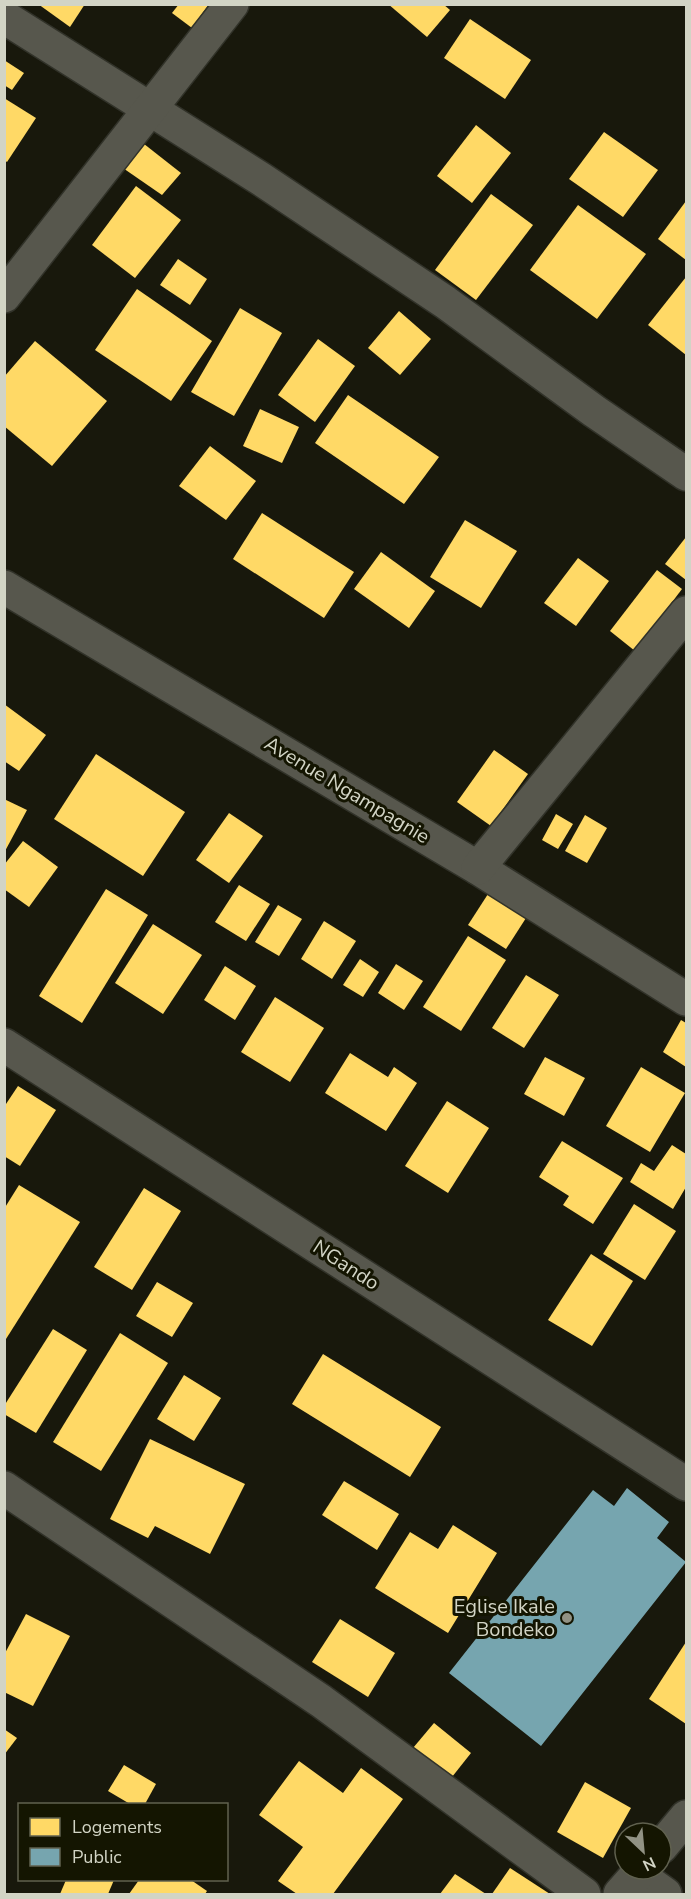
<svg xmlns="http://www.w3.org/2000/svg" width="691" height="1899" font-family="'Nunito Sans',sans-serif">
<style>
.homes{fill:#ffd966}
.public{fill:#76a5af}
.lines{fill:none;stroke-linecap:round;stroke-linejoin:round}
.street-casing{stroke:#313229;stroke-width:36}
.street{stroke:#57574d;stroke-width:33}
.poi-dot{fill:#919284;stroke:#141501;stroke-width:2}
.labels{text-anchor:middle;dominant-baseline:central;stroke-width:6;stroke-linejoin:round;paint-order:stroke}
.street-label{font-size:20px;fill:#d2d4c5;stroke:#141501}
.poi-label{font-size:20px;fill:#d2d4c5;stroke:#141501;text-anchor:end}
</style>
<rect width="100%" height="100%" fill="#18180c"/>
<!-- homes -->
<g class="homes">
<path d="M38,4H85L70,27Z"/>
<path d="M179,4H209L192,28L172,13Z"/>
<path d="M388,4H443L450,10L427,37Z"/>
<path d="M470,19L531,60L505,99L444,58Z"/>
<path d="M4,60L24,73L12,90L4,85Z"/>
<path d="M4,98L36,118L7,162L4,160Z"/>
<path d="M476,125L511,153L472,203L437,176Z"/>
<path d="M604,132L658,170L623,217L569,179Z"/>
<path d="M139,140L181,173L162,195L120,166Z"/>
<path d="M136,186L181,220L135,278L92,245Z"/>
<path d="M491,194L533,225L476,300L435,270Z"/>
<path d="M686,201V260L658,239Z"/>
<path d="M578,205L646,254L597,319L530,270Z"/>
<path d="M178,259L207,279L190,305L160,285Z"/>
<path d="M686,277V355L648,325Z"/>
<path d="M137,289L212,341L171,401L95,350Z"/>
<path d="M240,308L282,333L234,416L191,392Z"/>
<path d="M399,311L431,339L400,375L368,348Z"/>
<path d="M318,339L355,366L315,422L278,395Z"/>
<path d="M35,341L107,401L52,466L4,426V377Z"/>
<path d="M348,395L439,457L404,504L315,443Z"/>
<path d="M260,409L299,427L282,463L243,446Z"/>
<path d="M210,446L256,481L226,520L179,486Z"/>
<path d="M262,513L354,572L324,618L233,559Z"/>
<path d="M465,520L517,551L481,608L430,577Z"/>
<path d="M686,537V580L665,564Z"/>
<path d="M381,552L435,591L409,628L354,589Z"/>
<path d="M578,558L609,581L576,626L544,603Z"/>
<path d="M657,570L682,589L635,651L610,631Z"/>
<path d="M4,704L46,735L19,771L4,761Z"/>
<path d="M494,750L528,774L491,826L457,802Z"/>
<path d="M96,754L185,812L143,876L54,819Z"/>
<path d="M4,799L27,810L4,853Z"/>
<path d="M229,813L263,836L229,883L196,860Z"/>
<path d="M556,814L573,824L558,849L542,840Z"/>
<path d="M585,815L607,828L587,863L565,851Z"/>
<path d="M23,841L58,867L29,907L4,889V865Z"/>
<path d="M239,885L270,904L246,941L215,922Z"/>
<path d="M106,889L148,915L82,1023L39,996Z"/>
<path d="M488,894L526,918L506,949L468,925Z"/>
<path d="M278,905L302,919L279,956L255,942Z"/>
<path d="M324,921L356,941L332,979L301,959Z"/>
<path d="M153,924L202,955L163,1014L115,983Z"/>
<path d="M468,936L506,960L461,1031L423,1007Z"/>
<path d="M360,959L379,972L363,997L343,985Z"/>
<path d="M396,964L423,981L404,1010L378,993Z"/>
<path d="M225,966L256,986L235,1020L204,1000Z"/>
<path d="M526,975L559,995L524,1048L492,1028Z"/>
<path d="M275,997L324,1028L290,1082L241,1052Z"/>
<path d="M681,1020L686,1023V1067L663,1052Z"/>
<path d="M350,1053L388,1077L394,1067L417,1083L386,1131L325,1093Z"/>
<path d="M545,1057L585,1078L564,1116L524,1094Z"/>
<path d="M641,1067L685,1093L650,1152L606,1126Z"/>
<path d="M18,1086L56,1110L20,1166L4,1156V1107Z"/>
<path d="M447,1101L489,1128L448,1193L405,1166Z"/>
<path d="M562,1141L623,1178L593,1224L563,1205L569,1196L539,1177Z"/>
<path d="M672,1145L686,1154V1187L673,1209L630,1182L641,1163L654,1171Z"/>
<path d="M19,1185L80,1222L6,1339L4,1337V1209Z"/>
<path d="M144,1188L181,1211L132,1290L94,1267Z"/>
<path d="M634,1204L676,1231L645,1280L603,1254Z"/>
<path d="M591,1254L633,1281L592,1346L548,1320Z"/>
<path d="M157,1282L193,1303L172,1337L136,1316Z"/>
<path d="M53,1329L87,1350L36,1433L4,1414V1406Z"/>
<path d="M120,1333L168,1363L101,1471L53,1442Z"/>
<path d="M323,1354L441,1427L410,1477L292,1404Z"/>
<path d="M184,1375L221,1398L194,1441L157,1419Z"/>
<path d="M150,1439L245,1484L210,1554L155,1526L148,1538L110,1519Z"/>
<path d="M344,1481L399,1514L377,1550L322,1515Z"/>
<path d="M453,1525L497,1553L448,1633L375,1588L410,1532L438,1549Z"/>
<path d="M26,1614L70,1636L33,1706L4,1692V1655Z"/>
<path d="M340,1619L395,1653L368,1697L312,1662Z"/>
<path d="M686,1642V1724L649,1699Z"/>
<path d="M434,1723L471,1753L452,1777L413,1748Z"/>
<path d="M4,1729L17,1738L4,1755Z"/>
<path d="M299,1761L343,1793L361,1768L403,1799L333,1894H297L278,1881L303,1847L259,1815Z"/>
<path d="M124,1765L156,1784L145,1804H130L108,1791Z"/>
<path d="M585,1782L631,1808L603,1858L557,1832Z"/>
<path d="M510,1868L550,1894H492Z"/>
<path d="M455,1874L486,1894H440Z"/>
<path d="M66,1880H114L108,1894H60Z"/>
<path d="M139,1880H191L207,1891L205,1894H129Z"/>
</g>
<!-- public -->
<path class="public" d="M627,1488L669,1522L657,1538L686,1562L541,1746L449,1673L593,1490L614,1506Z"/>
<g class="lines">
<!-- street casing -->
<g class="street-casing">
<g id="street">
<path d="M4,17L261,179L445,302L594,411L686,474"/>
<path d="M4,296L232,4"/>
<path d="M4,587L478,868L686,999"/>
<path d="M478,868L686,613"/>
<path d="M4,1045L686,1484"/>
<path d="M4,1488L321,1701L584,1894"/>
<path d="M661,1847L686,1817"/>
<path d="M637,1874L665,1894"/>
<path d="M620,1894L642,1869"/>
</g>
</g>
<!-- street -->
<use href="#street" class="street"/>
</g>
<!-- markers -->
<circle class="poi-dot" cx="567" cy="1618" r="6"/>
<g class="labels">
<!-- street labels -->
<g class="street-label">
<text transform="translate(347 790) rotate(31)">Avenue Ngampagnie</text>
<text transform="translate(346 1265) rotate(33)">NGando</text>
</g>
<!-- poi labels -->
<g class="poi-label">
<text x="555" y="1606">Eglise Ikale<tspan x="555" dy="23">Bondeko</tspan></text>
</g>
</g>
<!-- border -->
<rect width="691" height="1899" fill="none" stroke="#d2d4c5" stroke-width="12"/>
<!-- legend -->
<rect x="18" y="1803" width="210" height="78" fill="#141501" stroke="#60614f" stroke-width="1.5"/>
<rect x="30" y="1818" width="30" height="18" fill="#ffd966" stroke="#60614f" stroke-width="1.5"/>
<text x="72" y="1833" font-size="18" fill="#d2d4c5">Logements</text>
<rect x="30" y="1848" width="30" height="18" fill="#76a5af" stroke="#60614f" stroke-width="1.5"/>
<text x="72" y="1863" font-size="18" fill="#d2d4c5">Public</text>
<!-- north arrow -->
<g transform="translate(643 1851) rotate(154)"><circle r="28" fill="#141501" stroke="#60614f" stroke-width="1.5"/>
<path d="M0-4.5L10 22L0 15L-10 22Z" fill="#919284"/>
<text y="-9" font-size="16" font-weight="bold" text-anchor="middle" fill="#d2d4c5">N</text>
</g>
</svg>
